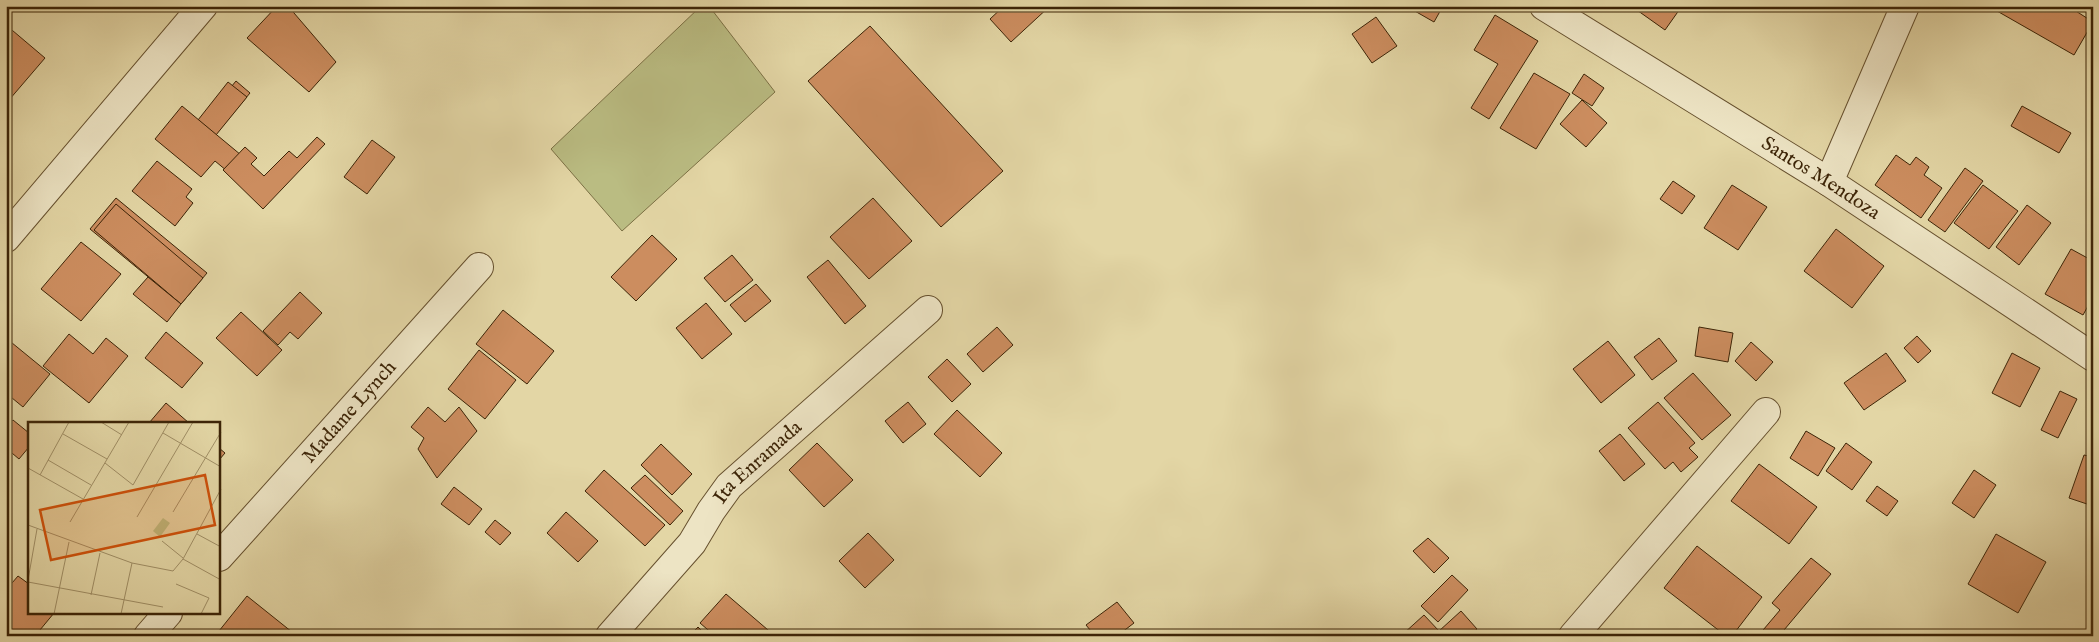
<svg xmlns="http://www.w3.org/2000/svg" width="2099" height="642" font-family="'IM FELL English',serif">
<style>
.pitch{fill:#babc82;stroke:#7b7044}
.building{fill:#cc8d5f;stroke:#3c2407}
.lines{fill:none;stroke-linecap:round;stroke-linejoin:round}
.minor-casing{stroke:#66502e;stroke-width:30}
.minor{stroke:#ede4c4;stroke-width:28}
.labels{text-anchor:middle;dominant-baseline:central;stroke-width:4;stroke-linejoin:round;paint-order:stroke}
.street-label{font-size:20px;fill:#3c2407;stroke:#ede4c4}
.inset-road{fill:none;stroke:#a08f66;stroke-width:1}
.view{fill:#ce510b;fill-opacity:0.15;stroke:#ce510b;stroke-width:2.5}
.inset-edge{fill:none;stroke:#3c2407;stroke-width:2.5}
</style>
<rect width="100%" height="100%" fill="#e3d6a5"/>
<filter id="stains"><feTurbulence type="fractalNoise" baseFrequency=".004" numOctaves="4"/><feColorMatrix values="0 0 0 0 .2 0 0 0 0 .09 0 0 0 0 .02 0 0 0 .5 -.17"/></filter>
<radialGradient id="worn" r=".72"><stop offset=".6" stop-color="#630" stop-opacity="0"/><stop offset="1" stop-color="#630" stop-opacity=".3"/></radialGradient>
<!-- pitch -->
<path class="pitch" d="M701,6H709L775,92L622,231L551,149Z"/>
<!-- building -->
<g class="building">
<path d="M277,6H288L336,62L309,92L247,38Z"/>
<path d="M1004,6H1050L1011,42L990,19Z"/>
<path d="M1406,6H1443L1434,22Z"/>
<path d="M1635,6H1682L1665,30L1634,8Z"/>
<path d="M1999,6H2068L2093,22L2074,55L1997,11Z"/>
<path d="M2080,6H2093V12Z"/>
<path d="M1495,15L1538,41L1489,119L1471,108L1498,64L1474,50Z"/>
<path d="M1376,17L1397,46L1372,63L1352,34Z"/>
<path d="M6,25L45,58L9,100L6,98Z"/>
<path d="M870,26L1003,171L941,227L808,81Z"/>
<path d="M1534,73L1570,94L1536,149L1500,128Z"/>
<path d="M1584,74L1604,88L1592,106L1572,93Z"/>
<path d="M236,81L250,93L216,134L202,122Z"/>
<path d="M228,82L247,97L216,135L198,120Z"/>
<path d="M1582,100L1607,123L1586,147L1560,124Z"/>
<path d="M182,106L241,155L227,171L215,161L201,177L155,139Z"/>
<path d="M2022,106L2071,133L2059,153L2011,126Z"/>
<path d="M317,137L325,144L263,209L223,170L245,147L257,158L251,164L264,176L289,151L297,158Z"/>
<path d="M372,140L395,157L367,194L344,177Z"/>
<path d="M1896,155L1910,165L1916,157L1929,167L1924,175L1942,188L1921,218L1875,185Z"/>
<path d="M157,161L192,189L186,197L193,203L175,226L132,191Z"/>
<path d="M1965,168L1983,181L1945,232L1928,220Z"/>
<path d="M1673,181L1695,196L1682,214L1660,199Z"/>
<path d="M1732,185L1767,207L1738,250L1704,228Z"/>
<path d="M1983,185L2018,211L1989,249L1954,223Z"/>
<path d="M116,198L207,273L181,304L90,229Z"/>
<path d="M873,198L912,241L869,279L830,237Z"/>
<path d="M116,204L203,278L181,304L94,230Z"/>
<path d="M2027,205L2051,223L2019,265L1996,247Z"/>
<path d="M1836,229L1884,266L1852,308L1804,271Z"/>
<path d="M652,235L677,259L636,301L611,277Z"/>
<path d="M81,242L121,274L81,321L41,289Z"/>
<path d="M2071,249L2093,261V297L2083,315L2045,294Z"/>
<path d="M732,255L753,280L725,302L704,278Z"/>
<path d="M828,260L866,306L845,324L807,277Z"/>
<path d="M148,277L181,304L167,322L133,294Z"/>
<path d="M756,284L771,301L745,322L730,305Z"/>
<path d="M300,292L322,313L298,339L290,332L278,345L263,331Z"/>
<path d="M706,303L732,334L702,359L676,328Z"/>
<path d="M503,310L554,351L527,384L476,344Z"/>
<path d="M241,312L282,350L257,376L216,338Z"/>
<path d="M997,327L1013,345L983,372L967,354Z"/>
<path d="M1699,327L1733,333L1728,362L1695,356Z"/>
<path d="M166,332L203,363L182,388L145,358Z"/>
<path d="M69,334L93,354L106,338L128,356L89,403L43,366Z"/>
<path d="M1917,336L1931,351L1918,363L1904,348Z"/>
<path d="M6,338L50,374L23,407L6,393Z"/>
<path d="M1659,338L1677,361L1652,380L1634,357Z"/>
<path d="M1608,341L1635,375L1601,403L1573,369Z"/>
<path d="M1751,342L1773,362L1756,381L1735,361Z"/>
<path d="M479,350L516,380L485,419L448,389Z"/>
<path d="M1886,353L1906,381L1864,410L1844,383Z"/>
<path d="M2012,353L2040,368L2020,407L1992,393Z"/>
<path d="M947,359L971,384L952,402L928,377Z"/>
<path d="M1693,373L1731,415L1702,440L1664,398Z"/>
<path d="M2060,391L2077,399L2058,438L2041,430Z"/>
<path d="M908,402L926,424L903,443L885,421Z"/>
<path d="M1658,402L1695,443L1689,448L1698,457L1681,472L1673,462L1665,469L1628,428Z"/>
<path d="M166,403L189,423H149Z"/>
<path d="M428,407L445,422L459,407L477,431L437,478L418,449L424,438L411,427Z"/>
<path d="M957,410L1002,453L980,477L934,434Z"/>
<path d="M13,420L29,433V447L19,459L6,448V427Z"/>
<path d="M1806,431L1835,448L1818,476L1790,458Z"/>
<path d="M1620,434L1645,464L1624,481L1599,451Z"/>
<path d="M817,443L853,480L824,507L789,470Z"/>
<path d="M1846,443L1872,462L1852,490L1826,471Z"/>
<path d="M661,444L692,474L672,495L641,465Z"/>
<path d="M219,448L225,453L219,460Z"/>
<path d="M2084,455L2093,457V506L2069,498Z"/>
<path d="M1759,464L1817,507L1789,544L1731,501Z"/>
<path d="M604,470L665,525L645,546L585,491Z"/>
<path d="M1974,470L1996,485L1974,518L1952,503Z"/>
<path d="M645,475L683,511L670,525L631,488Z"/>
<path d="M1877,486L1898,501L1887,516L1866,501Z"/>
<path d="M454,487L482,509L469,525L441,504Z"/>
<path d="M566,512L598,541L578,562L547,533Z"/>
<path d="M495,520L511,533L500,545L485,532Z"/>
<path d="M868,533L894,560L865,588L839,561Z"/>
<path d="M1996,534L2046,562L2018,613L1968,584Z"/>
<path d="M1428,538L1449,558L1434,573L1413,551Z"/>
<path d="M1697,546L1762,597L1732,636H1726L1664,588Z"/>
<path d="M1811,558L1831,574L1779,636H1758L1780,610L1772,603Z"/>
<path d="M6,562L12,566L6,572Z"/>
<path d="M1452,575L1468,590L1438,622L1421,606Z"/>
<path d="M18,576L29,584V613H54L35,636H17L6,627V590Z"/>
<path d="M726,594L775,636H715L700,623Z"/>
<path d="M247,596L297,636H215Z"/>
<path d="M1117,602L1134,623L1117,636H1095L1086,625Z"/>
<path d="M1461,611L1477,629L1469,636H1404L1403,634L1424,615L1439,631Z"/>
<path d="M698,627L707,636H689Z"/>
<path d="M1248,631L1252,636H1241Z"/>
</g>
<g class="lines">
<!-- minor casing -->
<g class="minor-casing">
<g id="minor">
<path id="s1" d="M1544,6L1829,182L2093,357"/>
<path d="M1829,182L1905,6"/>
<path d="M6,238L203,6"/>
<path id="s2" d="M219,557L479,267"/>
<path d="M148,636L168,613"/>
<path id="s3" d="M610,636L692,543L711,511L729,486L928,310"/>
<path d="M1573,636L1766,412"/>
</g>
</g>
<!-- minor -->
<use href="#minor" class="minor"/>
</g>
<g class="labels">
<!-- street labels -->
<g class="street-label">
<text stroke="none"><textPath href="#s1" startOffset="326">Santos Mendoza</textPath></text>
<text stroke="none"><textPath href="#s2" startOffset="195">Madame Lynch</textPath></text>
<text stroke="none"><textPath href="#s3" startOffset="229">Ita Enramada</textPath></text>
</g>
</g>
<!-- overview -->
<g transform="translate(28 422)">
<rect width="192" height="192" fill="#e3d6a5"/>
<path d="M135,96L142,101L132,115L125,109Z" fill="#babc82"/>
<path class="inset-road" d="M73,0L94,13M135,11L193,45M35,12L79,37M20,38L63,63M77,41L105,63L141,0M0,46L55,77M12,53L41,0M145,90L193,10M109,95L165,0M42,100L101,0M0,103L104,141L145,149L155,137L193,67M169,112L193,125M134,119L155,136M155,137L193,158M0,158L9,107M0,160L135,185M148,162L181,176L173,192M63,173L72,131M26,192L41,120M93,192L104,141"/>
<path class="view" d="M177,53L187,103L23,138L12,88Z"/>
<rect width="192" height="192" class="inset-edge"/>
</g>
<!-- margin -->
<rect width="2099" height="642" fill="none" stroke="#e3d6a5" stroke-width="25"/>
<rect x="8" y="8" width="2084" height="627" fill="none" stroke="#3c2407" stroke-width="2.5"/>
<rect x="12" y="12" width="2074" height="617" fill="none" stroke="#3c2407"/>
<rect width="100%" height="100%" filter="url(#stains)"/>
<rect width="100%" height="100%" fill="url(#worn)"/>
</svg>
